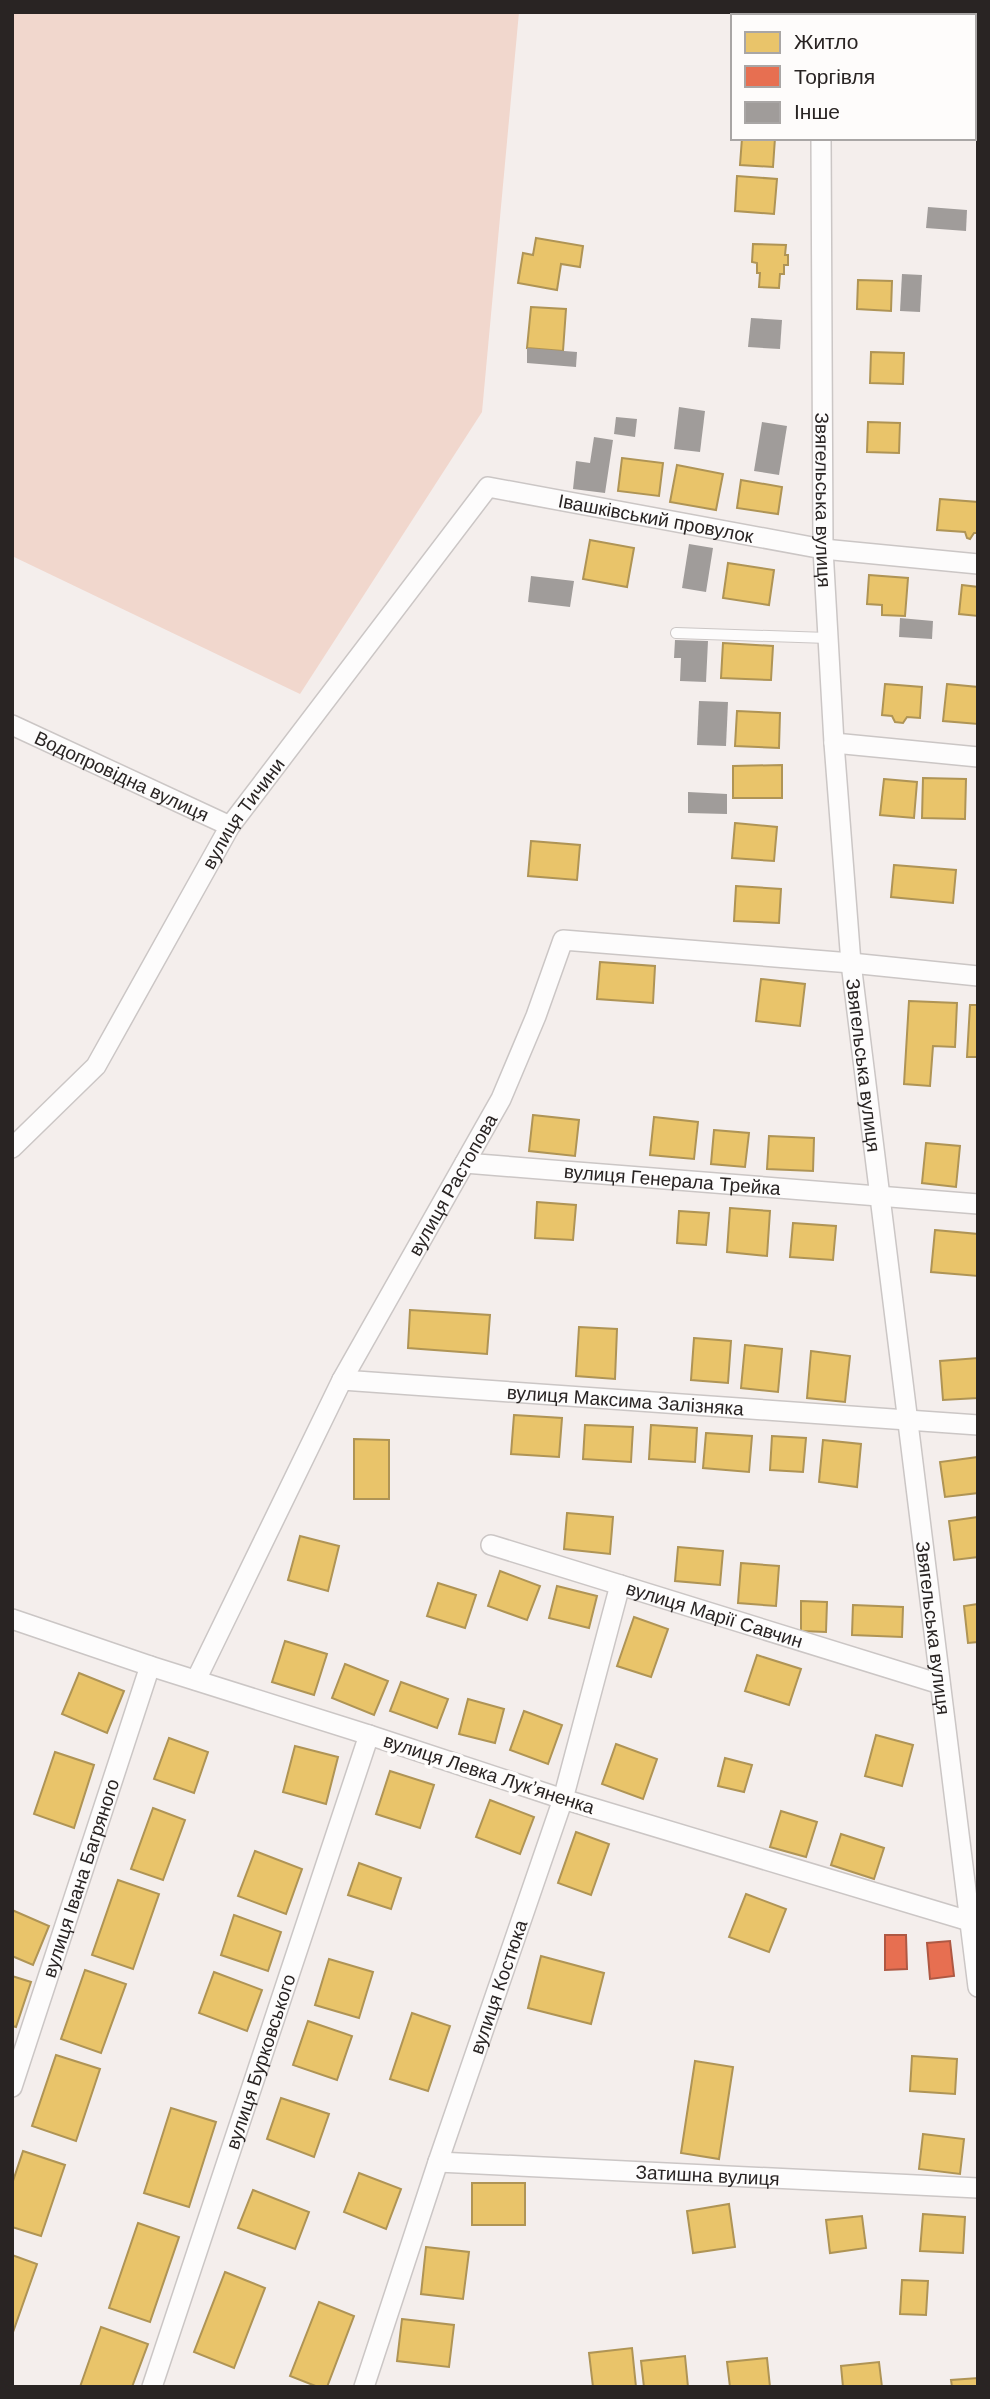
<svg xmlns="http://www.w3.org/2000/svg" width="990" height="2399" font-family="Helvetica,sans-serif">
<style>
.green{fill:#f1d7cd}
.water{fill:#b6d2ed}
.homes{fill:#e9c46a;stroke:#af9455;stroke-width:2}
.shops{fill:#e76f51;stroke:#ae5843;stroke-width:2}
.building{fill:#a09c9a}
.lines{fill:none;stroke-linecap:round;stroke-linejoin:round}
.service-casing{stroke:#cbc6c5;stroke-width:12}
.minor-casing{stroke:#cbc6c5;stroke-width:22}
.service{stroke:#fdfcfc;stroke-width:10}
.minor{stroke:#fdfcfc;stroke-width:19}
.labels{text-anchor:middle;dominant-baseline:central;stroke-width:7;stroke-linejoin:round;paint-order:stroke}
.street-label{font-size:19px;fill:#292423;stroke:#fefcfb}
</style>
<rect width="100%" height="100%" fill="#f4eeec"/>
<!-- green -->
<path class="green" d="M12,12H519L482,412L300,694L12,556Z"/>
<!-- water -->
<path class="water" d="M904,12H978V93L974,89V16H908Z"/>
<!-- homes -->
<g class="homes">
<path d="M742,138H775L773,167L740,165Z"/>
<path d="M737,176L777,179L774,214L735,211Z"/>
<path d="M536,238L583,246L580,267L561,264L557,290L518,283L523,253L533,255Z"/>
<path d="M753,244L786,245L785,255H788V265H784V274H780L779,288L759,287L760,273H757V263L752,262Z"/>
<path d="M858,280L892,281L891,311L857,309Z"/>
<path d="M531,307L566,309L563,351L527,348Z"/>
<path d="M871,352L904,353L903,384L870,383Z"/>
<path d="M868,422L900,423L899,453L867,452Z"/>
<path d="M622,458L663,463L659,496L618,491Z"/>
<path d="M677,465L723,474L716,510L670,502Z"/>
<path d="M741,480L782,487L778,514L737,508Z"/>
<path d="M940,499L978,502V533H974L970,539L967,538L965,532L937,530Z"/>
<path d="M590,540L634,548L627,587L583,579Z"/>
<path d="M728,563L774,570L769,605L723,598Z"/>
<path d="M869,575L908,578L905,616L882,615V605L867,604Z"/>
<path d="M962,585L978,587V616L959,614Z"/>
<path d="M723,643L773,646L771,680L721,678Z"/>
<path d="M885,684L922,687L920,718L907,717L903,723L895,722L892,716L882,715Z"/>
<path d="M947,684L978,687V724L943,721Z"/>
<path d="M737,711L780,713L779,748L735,746Z"/>
<path d="M782,765V798H733V766Z"/>
<path d="M923,778L966,779L965,819L922,818Z"/>
<path d="M884,779L917,782L914,818L880,815Z"/>
<path d="M735,823L777,827L774,861L732,858Z"/>
<path d="M531,841L580,845L577,880L528,876Z"/>
<path d="M894,865L956,870L953,903L891,897Z"/>
<path d="M736,886L781,889L779,923L734,921Z"/>
<path d="M600,962L655,966L653,1003L597,999Z"/>
<path d="M761,979L805,984L800,1026L756,1021Z"/>
<path d="M909,1001L957,1003L955,1047L933,1046L930,1086L904,1084Z"/>
<path d="M970,1005H978V1057H967Z"/>
<path d="M533,1115L579,1120L575,1156L529,1151Z"/>
<path d="M654,1117L698,1122L694,1159L650,1155Z"/>
<path d="M714,1130L749,1133L745,1167L711,1164Z"/>
<path d="M769,1136L814,1138L813,1171L767,1169Z"/>
<path d="M926,1143L960,1146L956,1187L922,1183Z"/>
<path d="M537,1202L576,1205L573,1240L535,1238Z"/>
<path d="M730,1208L770,1211L767,1256L727,1252Z"/>
<path d="M679,1211L709,1213L706,1245L677,1243Z"/>
<path d="M793,1223L836,1226L833,1260L790,1257Z"/>
<path d="M935,1230L978,1234V1276L931,1272Z"/>
<path d="M410,1310L490,1315L487,1354L408,1348Z"/>
<path d="M579,1327L617,1329L615,1379L576,1376Z"/>
<path d="M694,1338L731,1341L728,1383L691,1380Z"/>
<path d="M745,1345L782,1349L778,1392L741,1388Z"/>
<path d="M811,1351L850,1356L845,1402L807,1398Z"/>
<path d="M978,1358V1398L943,1400L940,1361Z"/>
<path d="M514,1415L562,1418L559,1457L511,1454Z"/>
<path d="M585,1425L633,1427L631,1462L583,1459Z"/>
<path d="M651,1425L697,1428L695,1462L649,1459Z"/>
<path d="M706,1433L752,1436L749,1472L703,1468Z"/>
<path d="M772,1436L806,1438L803,1472L770,1470Z"/>
<path d="M354,1439L389,1440V1499H354Z"/>
<path d="M823,1440L861,1444L857,1487L819,1482Z"/>
<path d="M978,1457V1493L945,1497L940,1462Z"/>
<path d="M567,1513L613,1517L610,1554L564,1549Z"/>
<path d="M978,1517V1557L954,1560L949,1521Z"/>
<path d="M300,1536L339,1546L328,1591L288,1580Z"/>
<path d="M678,1547L723,1551L720,1585L675,1581Z"/>
<path d="M741,1563L779,1566L776,1606L738,1603Z"/>
<path d="M500,1571L540,1586L527,1620L488,1606Z"/>
<path d="M438,1583L476,1595L465,1628L427,1616Z"/>
<path d="M557,1586L597,1596L589,1628L549,1618Z"/>
<path d="M801,1601L827,1602L826,1632L801,1631Z"/>
<path d="M978,1604V1642L968,1643L964,1606Z"/>
<path d="M853,1605L903,1607L902,1637L852,1635Z"/>
<path d="M634,1617L668,1629L651,1677L617,1666Z"/>
<path d="M285,1641L327,1654L314,1695L272,1682Z"/>
<path d="M757,1655L801,1669L789,1705L745,1691Z"/>
<path d="M345,1664L388,1681L374,1715L332,1698Z"/>
<path d="M79,1673L124,1691L107,1733L62,1714Z"/>
<path d="M401,1682L448,1699L437,1728L390,1711Z"/>
<path d="M468,1699L504,1709L495,1743L459,1734Z"/>
<path d="M524,1711L562,1725L548,1764L510,1750Z"/>
<path d="M876,1735L913,1745L902,1786L865,1776Z"/>
<path d="M169,1738L208,1752L194,1793L154,1779Z"/>
<path d="M616,1744L657,1759L643,1799L602,1784Z"/>
<path d="M295,1746L338,1757L326,1804L283,1792Z"/>
<path d="M55,1752L94,1765L74,1828L34,1814Z"/>
<path d="M725,1758L752,1765L744,1792L718,1786Z"/>
<path d="M390,1771L434,1785L420,1828L376,1814Z"/>
<path d="M490,1800L534,1817L520,1854L476,1837Z"/>
<path d="M153,1808L185,1820L163,1880L131,1869Z"/>
<path d="M781,1811L817,1822L806,1857L770,1847Z"/>
<path d="M576,1832L609,1844L591,1895L558,1883Z"/>
<path d="M841,1834L884,1848L874,1879L831,1865Z"/>
<path d="M255,1851L302,1869L286,1914L238,1896Z"/>
<path d="M359,1863L401,1878L391,1909L348,1895Z"/>
<path d="M118,1880L159,1894L133,1969L92,1955Z"/>
<path d="M746,1894L786,1909L769,1952L729,1937Z"/>
<path d="M12,1910L49,1926L33,1965L12,1956Z"/>
<path d="M234,1915L281,1932L268,1971L221,1955Z"/>
<path d="M541,1956L604,1973L591,2024L528,2008Z"/>
<path d="M329,1959L373,1972L359,2018L315,2005Z"/>
<path d="M85,1970L126,1984L101,2053L61,2039Z"/>
<path d="M214,1972L262,1990L247,2031L199,2013Z"/>
<path d="M12,1976L31,1982L16,2027L12,2026Z"/>
<path d="M412,2013L450,2026L428,2091L390,2079Z"/>
<path d="M308,2021L352,2036L337,2080L293,2065Z"/>
<path d="M56,2055L100,2069L76,2141L32,2126Z"/>
<path d="M912,2056L957,2059L955,2094L910,2091Z"/>
<path d="M695,2061L733,2067L719,2159L681,2153Z"/>
<path d="M281,2098L329,2114L314,2157L267,2139Z"/>
<path d="M171,2108L216,2122L189,2207L144,2193Z"/>
<path d="M923,2134L964,2139L960,2174L919,2169Z"/>
<path d="M23,2151L65,2165L41,2236L12,2227V2184Z"/>
<path d="M359,2173L401,2189L386,2229L344,2212Z"/>
<rect x="472" y="2183" width="53" height="42"/>
<path d="M253,2190L309,2212L295,2249L238,2228Z"/>
<path d="M729,2204L735,2247L693,2253L687,2211Z"/>
<path d="M923,2214L965,2217L963,2253L920,2251Z"/>
<path d="M862,2216L866,2248L830,2253L826,2220Z"/>
<path d="M138,2223L179,2237L150,2322L109,2308Z"/>
<path d="M426,2247L469,2252L463,2299L421,2294Z"/>
<path d="M12,2255L37,2264L12,2335Z"/>
<path d="M225,2272L265,2288L234,2368L194,2352Z"/>
<path d="M902,2280L928,2281L926,2315L900,2314Z"/>
<path d="M319,2302L354,2316L327,2387H318L290,2376Z"/>
<path d="M402,2319L454,2325L449,2367L397,2361Z"/>
<path d="M101,2327L148,2344L132,2387H80Z"/>
<path d="M632,2348L636,2387H593L589,2353Z"/>
<path d="M685,2356L688,2387H644L641,2361Z"/>
<path d="M767,2358L770,2387H730L727,2362Z"/>
<path d="M879,2362L882,2387H843L841,2366Z"/>
<path d="M978,2378V2387H952L951,2380Z"/>
</g>
<!-- shops -->
<g class="shops">
<path d="M885,1935H906L907,1969L885,1970Z"/>
<path d="M950,1941L954,1976L930,1979L927,1943Z"/>
</g>
<!-- building -->
<g class="building">
<path d="M928,207L967,210L966,231L926,228Z"/>
<path d="M902,274L922,275L920,312L900,311Z"/>
<path d="M751,318L782,320L780,349L748,347Z"/>
<path d="M527,348L577,352L576,367L527,363Z"/>
<path d="M679,407L705,411L700,452L674,449Z"/>
<path d="M616,417L637,419L635,437L614,434Z"/>
<path d="M762,422L787,426L779,475L754,471Z"/>
<path d="M594,437L613,440L605,493L573,489L576,461L590,463Z"/>
<path d="M689,544L713,548L706,592L682,588Z"/>
<path d="M531,576L574,581L570,607L528,602Z"/>
<path d="M900,618L933,621L932,639L899,637Z"/>
<path d="M675,640L708,641L706,682L680,681L681,658H674Z"/>
<path d="M699,701L728,702L726,746L697,745Z"/>
<path d="M688,792L727,794V814L688,813Z"/>
</g>
<g class="lines">
<!-- service casing -->
<g class="service-casing">
<path id="service" d="M676,633L828,638"/>
</g>
<!-- minor casing -->
<g class="minor-casing">
<g id="minor">
<path d="M816,12V16"/>
<path id="s1" d="M821,138L823,549L834,743L851,963L978,1987"/>
<path id="s2" d="M12,725L230,826"/>
<path d="M834,743L978,757"/>
<path id="s3" d="M12,1148L96,1066L230,826L488,487L823,549L978,564"/>
<path id="s4" d="M465,1163L978,1204"/>
<path id="s5" d="M342,1380L978,1425"/>
<path id="s6" d="M491,1545L940,1684"/>
<path d="M12,1619L150,1666L369,1735L563,1799L969,1921H978"/>
<path id="s7" d="M196,1680L342,1380L501,1099L536,1016L563,940L851,963L978,976"/>
<path id="s8" d="M12,2087L150,1666"/>
<path id="s9" d="M438,2162L978,2188"/>
<path id="s10" d="M152,2387L369,1735"/>
<path id="s11" d="M364,2387L438,2162L563,1799L620,1585"/>
</g>
</g>
<!-- service -->
<use href="#service" class="service"/>
<!-- minor -->
<use href="#minor" class="minor"/>
</g>
<g class="labels">
<!-- street labels -->
<g class="street-label">
<text stroke="none"><textPath href="#s1" startOffset="362">Звягельська вулиця</textPath></text>
<text stroke="none"><textPath href="#s3" startOffset="989">Івашківський провулок</textPath></text>
<text stroke="none"><textPath href="#s2" startOffset="121">Водопровідна вулиця</textPath></text>
<text stroke="none"><textPath href="#s3" startOffset="410">вулиця Тичини</textPath></text>
<text stroke="none"><textPath href="#s1" startOffset="929">Звягельська вулиця</textPath></text>
<text stroke="none"><textPath href="#s4" startOffset="208">вулиця Генерала Трейка</textPath></text>
<text stroke="none"><textPath href="#s7" startOffset="558">вулиця Растопова</textPath></text>
<text stroke="none"><textPath href="#s5" startOffset="284">вулиця Максима Залізняка</textPath></text>
<text stroke="none"><textPath href="#s6" startOffset="234">вулиця Марії Савчин</textPath></text>
<text stroke="none"><textPath href="#s1" startOffset="1496">Звягельська вулиця</textPath></text>
<text transform="translate(489 1774) rotate(18)">вулиця Левка Лукʼяненка</text>
<text stroke="none"><textPath href="#s8" startOffset="220">вулиця Івана Багряного</textPath></text>
<text stroke="none"><textPath href="#s11" startOffset="422">вулиця Костюка</textPath></text>
<text stroke="none"><textPath href="#s10" startOffset="343">вулиця Бурковського</textPath></text>
<text stroke="none"><textPath href="#s9" startOffset="270">Затишна вулиця</textPath></text>
</g>
</g>
<!-- border -->
<rect width="990" height="2399" fill="none" stroke="#292423" stroke-width="28"/>
<!-- legend -->
<rect x="731" y="14" width="245" height="126" fill="#fefcfb" stroke="#a9a6a5" stroke-width="2"/>
<rect x="745" y="32" width="35" height="21" fill="#e9c46a" stroke="#a9a6a5" stroke-width="2"/>
<text x="794" y="49" font-size="21" fill="#292423">Житло</text>
<rect x="745" y="66" width="35" height="21" fill="#e76f51" stroke="#a9a6a5" stroke-width="2"/>
<text x="794" y="84" font-size="21" fill="#292423">Торгівля</text>
<rect x="745" y="102" width="35" height="21" fill="#a09c9a" stroke="#a9a6a5" stroke-width="2"/>
<text x="794" y="119" font-size="21" fill="#292423">Інше</text>
</svg>
